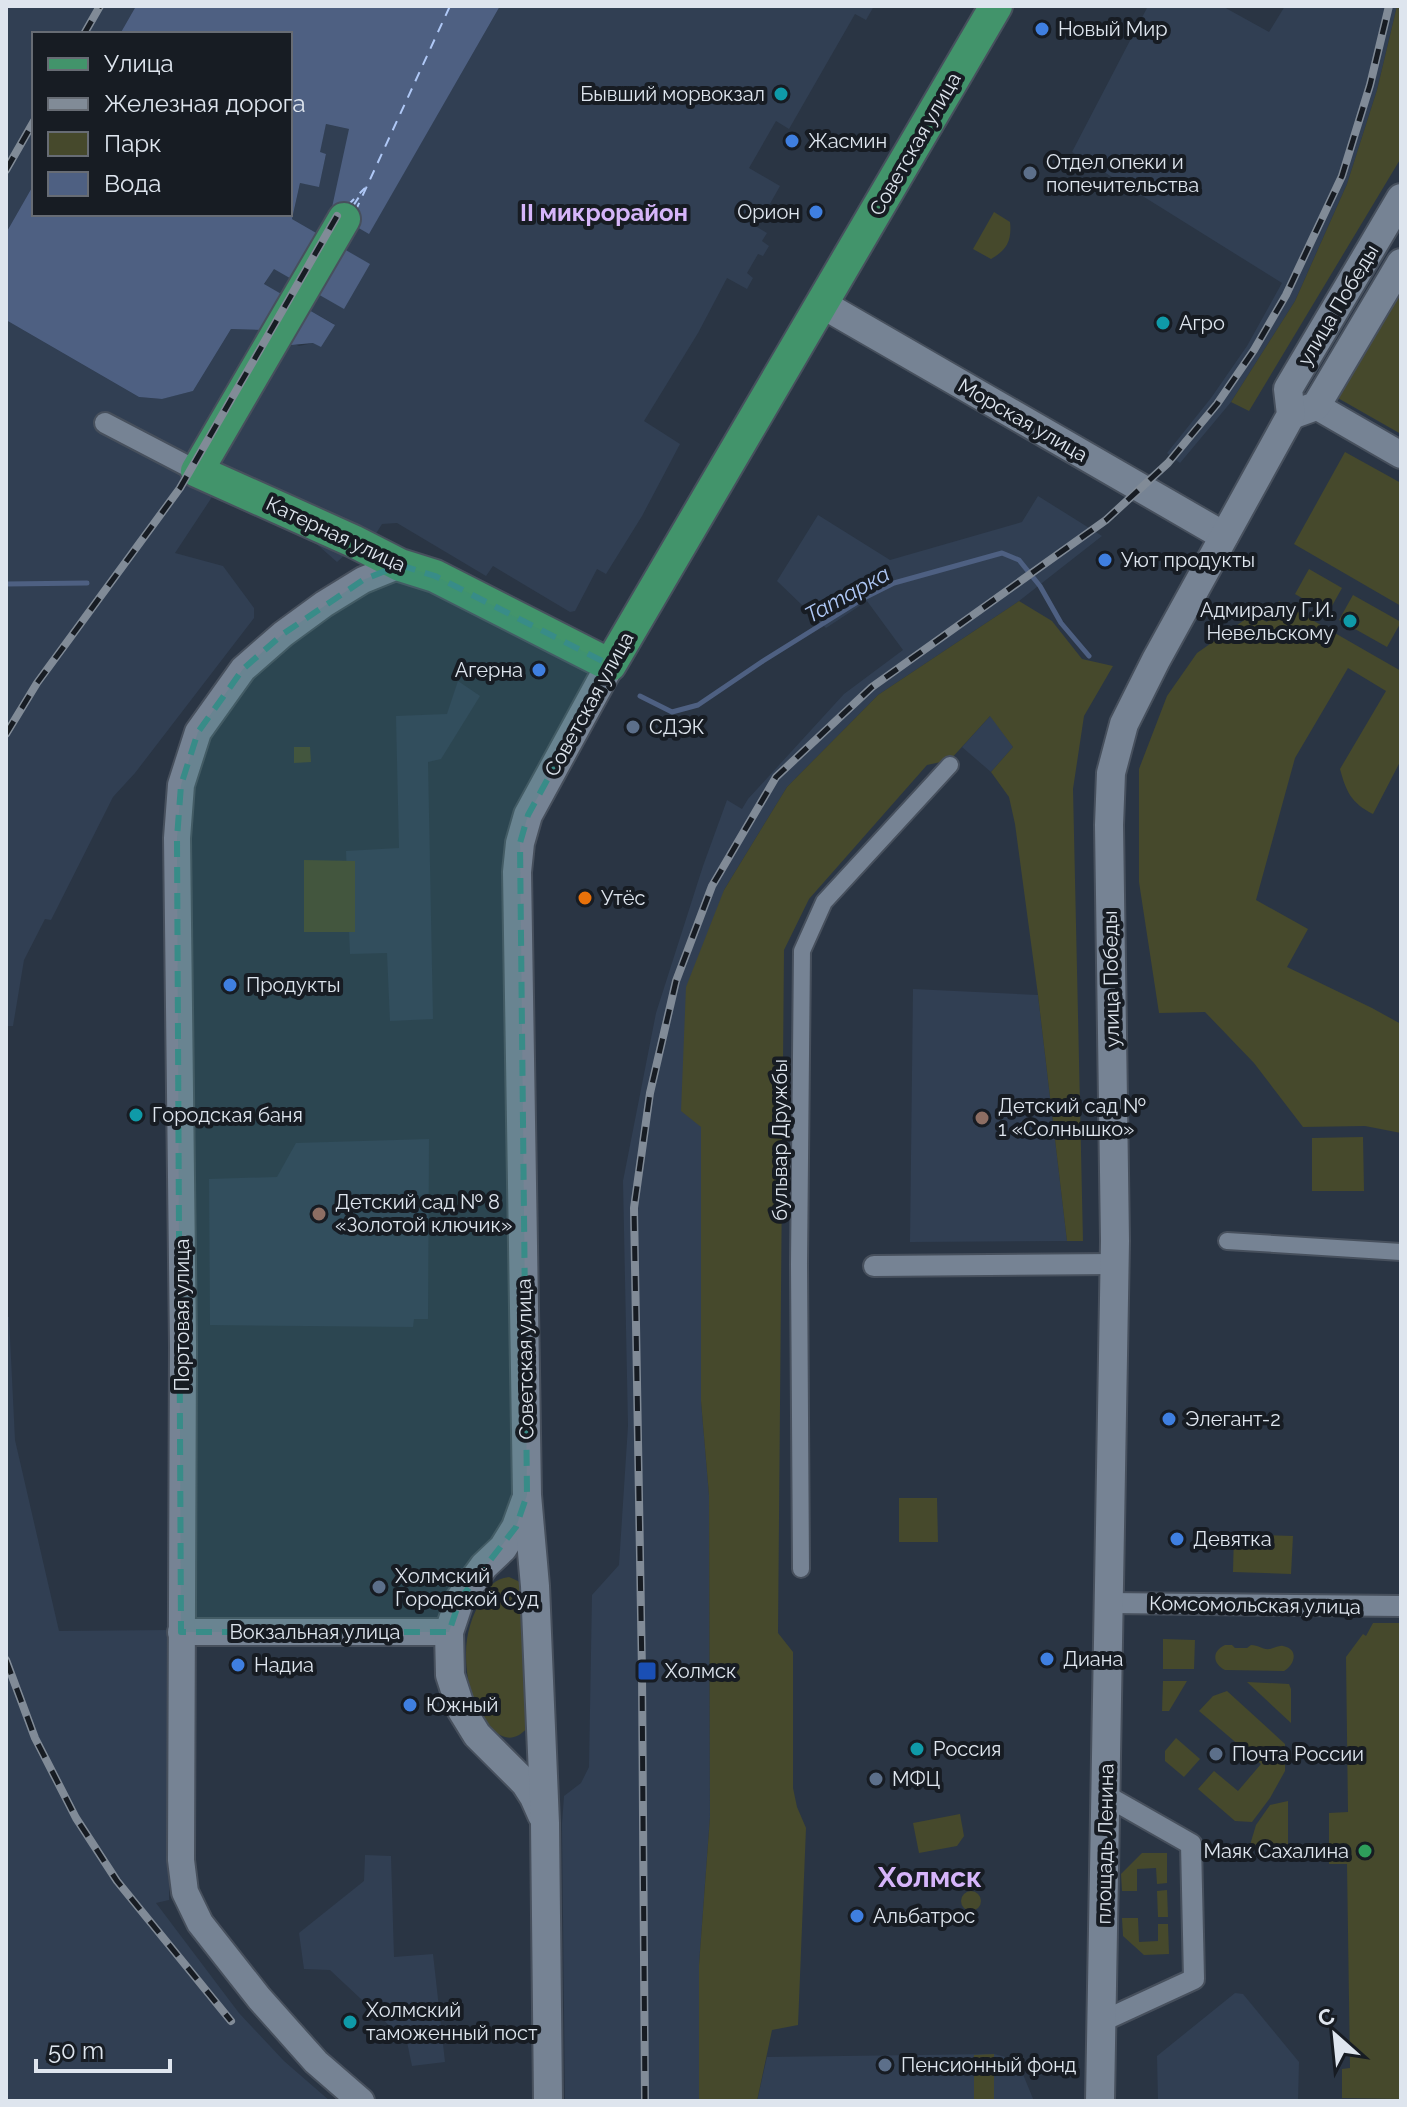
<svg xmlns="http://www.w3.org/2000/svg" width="1407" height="2107" font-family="Raleway,sans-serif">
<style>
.built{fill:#313f53}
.green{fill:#46492c}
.water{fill:#4e6082}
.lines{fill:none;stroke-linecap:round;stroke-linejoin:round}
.stream{stroke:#4e6082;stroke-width:5}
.ferry{stroke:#afc8f6;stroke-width:2;stroke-dasharray:10 8;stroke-linecap:butt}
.pedestrian-casing{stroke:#47505d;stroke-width:20}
.minor-casing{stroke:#47505d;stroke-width:24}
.tertiary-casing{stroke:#47505d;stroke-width:30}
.secondary-casing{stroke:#47505d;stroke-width:32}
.primary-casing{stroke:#47505d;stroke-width:36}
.pedestrian{stroke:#768394;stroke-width:16}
.minor{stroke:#768394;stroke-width:20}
.tertiary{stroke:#768394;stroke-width:26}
.secondary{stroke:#768394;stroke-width:28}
.primary{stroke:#42946b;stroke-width:32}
.rail-casing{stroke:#818b97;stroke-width:8}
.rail{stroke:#171c23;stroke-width:5;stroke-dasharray:15;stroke-linecap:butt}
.marked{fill:#388c88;fill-opacity:0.2;stroke:#388c88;stroke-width:6;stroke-dasharray:16 10;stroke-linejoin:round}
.shop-dot{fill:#3f7fe0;stroke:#171c23;stroke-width:3}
.culture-dot{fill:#0f9aa8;stroke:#171c23;stroke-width:3}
.service-dot{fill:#5c6f8a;stroke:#171c23;stroke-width:3}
.food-dot{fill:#e8710a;stroke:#171c23;stroke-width:3}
.education-dot{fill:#8d6e63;stroke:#171c23;stroke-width:3}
.transit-dot{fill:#1a4fb4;stroke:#171c23;stroke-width:3}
.leisure-dot{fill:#2e9e5b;stroke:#171c23;stroke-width:3}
.labels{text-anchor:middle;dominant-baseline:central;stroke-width:8;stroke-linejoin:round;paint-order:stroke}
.poi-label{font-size:20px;fill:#dee5ee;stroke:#171c23;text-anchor:start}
.street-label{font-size:20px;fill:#dee5ee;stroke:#171c23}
.water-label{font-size:22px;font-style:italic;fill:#afc8f6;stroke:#171c23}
.quarter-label{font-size:24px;font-weight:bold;fill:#d6b5fa;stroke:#171c23}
.district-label{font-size:28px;font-weight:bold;fill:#d6b5fa;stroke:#171c23}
</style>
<rect width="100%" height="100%" fill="#2a3544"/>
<!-- built -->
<g class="built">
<path d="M6,6H136L120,34H34V184L6,233Z"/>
<path d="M500,6H874L866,20L855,14L789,129L776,121L749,168L780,186L757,227L767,233L762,241L769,246L763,256L758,254L747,273L753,278L747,289L727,278L698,333L644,421L680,444L642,516L606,574L597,569L575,611L570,612L493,566L486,576L397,523L382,524L372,540L347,553L337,562L311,539L212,497L175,553L223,566L254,608V618L135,773L113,797L51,920L45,919L24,960L13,1026H8L6,1046V320L139,397L161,399L193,391L231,329L263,330L299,346L313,343L334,324L264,285L273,269L369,264L292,219L300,183L319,186L326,154L319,153L326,124L349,129L369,233Z"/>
<path d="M1148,6H1222L1269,32L1285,6H1397L1377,90L1347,184L1295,301L1231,402L1180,463L1167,453L1211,398L1247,346L1282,283L1072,152Z"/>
<path d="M1038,496L1102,536L1019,601L878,695L787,787L724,890L701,1127V1401L709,1495L710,1817L699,1965V2101H565L562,1824L564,1796L581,1783L589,1767L592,1595L619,1565L628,1426L623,1181L656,1013L703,866L727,800L742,809L748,799L844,694L903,650L867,601L826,628L777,581L818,515L890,560L1022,522Z"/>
<path d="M458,681L480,696L441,759L428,762L433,1019L390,1021L387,953L350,954L346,851L399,848L396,716L447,714Z"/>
<path d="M991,715L1013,747L991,772L962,747Z"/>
<path d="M913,989L1038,995L1067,1241L910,1242Z"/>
<path d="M429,1139L428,1319H414L413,1327L210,1325L209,1179L277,1177L296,1143Z"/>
<path d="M6,1317H9L15,1440L59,1631L170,1630L169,1900L156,1903L239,2013L284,2061L330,2101H6Z"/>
<path d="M365,1855L391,1856L394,1957L433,1954L445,2062L412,2066L407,2042L330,1970L304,1969L299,1933L364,1881Z"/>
<path d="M1235,1993L1243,1994L1299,2062L1298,2101H1158L1157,2056Z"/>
<path d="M994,2054L1017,2060L1034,2101H757L767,2057Z"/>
</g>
<!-- green -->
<g class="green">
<path d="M1397,6H1401V158L1249,411L1231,402L1295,301L1347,184L1377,90Z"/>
<path d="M994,212L1010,222C1012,240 1007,250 991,259L973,249Z"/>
<path d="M1401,286V434L1336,397Z"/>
<path d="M1345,452L1401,483V606L1294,544Z"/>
<path d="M1309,569L1342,588L1328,613L1295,594Z"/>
<path d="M1353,595L1401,622L1387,647L1339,620Z"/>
<path d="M1019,601L1052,621L1082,659L1113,666L1084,716L1073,789L1083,1241H1067L1038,995L1015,824L1009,797L991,772L1013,747L990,716L950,760L927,765L809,899L784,950L778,1633L793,1652V1788L797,1807L806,1828L798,2025L772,2030L757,2101H699V1965L710,1817L709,1495L701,1401V1127L681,1111L686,987L724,890L787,787L878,695Z"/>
<path d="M1279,601L1401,671V760L1373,814C1351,803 1346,791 1340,769L1386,691L1348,668L1295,758L1256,900L1308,929L1287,967L1372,1008L1401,1024V1133L1365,1126L1303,1127L1254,1063L1205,1012L1159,1013L1139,882V769L1167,696L1197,653L1253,614L1267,622Z"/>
<path d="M294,747H310L311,762L294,763Z"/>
<path d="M304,860L355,861V932H304Z"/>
<path d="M1363,1137L1364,1191H1312V1138Z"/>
<path d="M899,1498H937L938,1542H899Z"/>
<path d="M1234,1534L1293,1536L1291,1574L1233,1572Z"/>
<path d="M509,1577L518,1581L523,1587L528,1727C502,1758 478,1714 471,1690C467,1678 466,1665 466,1653C466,1634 472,1615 482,1599C489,1586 494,1579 509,1577Z"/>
<path d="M1373,1623H1401V2099L1342,2098V2069L1350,2068L1347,1864H1329V1813L1348,1812L1346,1657L1363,1634L1366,1636Z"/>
<path d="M1163,1639L1195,1640L1194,1669H1163Z"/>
<path d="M1225,1645H1232L1235,1648H1247L1251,1645C1259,1645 1262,1650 1270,1649C1275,1648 1279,1645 1283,1646C1300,1649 1294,1666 1284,1671L1225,1670C1212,1663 1212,1651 1225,1645Z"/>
<path d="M1163,1681H1187L1169,1711H1162Z"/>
<path d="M1247,1682L1289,1684L1291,1689V1723Z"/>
<path d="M1227,1691L1285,1744V1771L1270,1798L1252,1822L1235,1821L1198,1789L1214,1771L1238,1791L1261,1764L1199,1711L1213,1696Z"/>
<path d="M1176,1738L1200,1759L1184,1777L1165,1761V1751Z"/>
<path d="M1288,1801V1844L1250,1845L1256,1825L1270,1805Z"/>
<path d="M960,1814L964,1836L957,1846L919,1853L913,1823Z"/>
<path d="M1142,1853H1167V1883L1157,1884L1156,1868L1137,1869V1891H1122L1121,1874Z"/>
<path d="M1167,1890L1168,1917H1158L1157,1891Z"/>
<circle cx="971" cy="1901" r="10"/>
<path d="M1122,1918H1138L1139,1942L1158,1941V1924H1168L1169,1954L1144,1955L1123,1936Z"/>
<path d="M994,2054V2101H974V2055Z"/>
</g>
<!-- water -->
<path class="water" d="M136,6H500L369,234L331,212L349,129L326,124L320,152L326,154L319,187L300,183L292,219L370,264L344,309L274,269L264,284L335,325L321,347L313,343L291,345L263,330L231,329L193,391L162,399L139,397L6,320V233L34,184V214H290V34H120Z"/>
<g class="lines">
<!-- stream -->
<g class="stream">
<path d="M6,584L87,583"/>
<path d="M640,696L672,712L698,705L763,661L864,598L894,583L1002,553L1019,560L1040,586L1061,623L1089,656"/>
</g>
<!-- ferry -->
<g class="ferry">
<path d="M347,206L365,188"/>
<path d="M353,206L363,191"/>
<path d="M355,212L450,6"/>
</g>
<!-- pedestrian casing -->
<g class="pedestrian-casing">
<g id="pedestrian">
<path d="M1227,1241L1401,1252"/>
<path d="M801,1569L799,1264L802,951L824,902L950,765"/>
</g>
</g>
<!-- minor casing -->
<g class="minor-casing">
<g id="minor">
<path d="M105,423L197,471"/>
<path d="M874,1266L1114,1264"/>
<path d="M1109,1603L1401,1606"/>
<path d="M1103,2021L1194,1979L1191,1844L1105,1795"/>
</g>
</g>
<!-- tertiary casing -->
<g class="tertiary-casing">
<g id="tertiary">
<path d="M1316,406L1401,455"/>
<path d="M181,1632H449"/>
<path d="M361,2101L316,2062L259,1998L200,1923L185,1892L181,1860L183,1346L177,838L181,785L198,732L243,669L283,634L324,604L363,580L400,565"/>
</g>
</g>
<!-- secondary casing -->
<g class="secondary-casing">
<g id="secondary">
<path d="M822,304L1224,536"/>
<path d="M1291,415L1316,406L1401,263"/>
<path d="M525,1502L516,1527L503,1548L484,1566L460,1599L449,1632L450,1675L461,1709L477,1735L525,1783L534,1797L542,1815"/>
<path d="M548,2101L545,1823L535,1586L527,1495L517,872L520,843L528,815L610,665"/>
<path d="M1100,2101L1115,1241L1109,825L1111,773L1124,724L1156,660L1291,415L1288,389L1401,198"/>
</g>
</g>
<!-- primary casing -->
<g class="primary-casing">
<path id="primary" d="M344,219L197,471L353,541L400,565L435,576L610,665L996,6"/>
</g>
<!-- pedestrian -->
<use href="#pedestrian" class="pedestrian"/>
<!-- minor -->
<use href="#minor" class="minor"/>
<!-- tertiary -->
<use href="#tertiary" class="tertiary"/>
<!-- secondary -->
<use href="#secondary" class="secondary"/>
<!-- primary -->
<use href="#primary" class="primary"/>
<!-- rail casing -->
<g class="rail-casing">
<g id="rail">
<path d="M84,34L100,6"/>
<path d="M6,170L34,121"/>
<path d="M6,734L37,683L180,488L337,216"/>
<path d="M6,1660L35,1738L76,1818L117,1881L231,2021"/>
<path d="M645,2101L642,1672L634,1208L650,1093L676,981L712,886L776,777L872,687L1106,520L1168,463L1217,404L1254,350L1286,295L1342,176L1370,85L1389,6"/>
</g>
</g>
<!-- rail -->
<use href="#rail" class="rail"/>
</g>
<!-- marked area -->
<path class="marked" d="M400,565L435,576L610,665L528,815L520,843L527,1495L516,1527L460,1599L449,1632H181L177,838L181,785L198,732L243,669L283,634L363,580Z"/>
<!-- markers -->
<g class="shop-dot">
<circle cx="1042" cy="29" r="8"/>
<circle cx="792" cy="141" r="8"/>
<circle cx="816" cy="212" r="8"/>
<circle cx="1105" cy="560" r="8"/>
<circle cx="539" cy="670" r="8"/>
<circle cx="230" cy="985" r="8"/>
<circle cx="1169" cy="1419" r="8"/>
<circle cx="1177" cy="1539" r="8"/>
<circle cx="1047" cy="1659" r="8"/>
<circle cx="238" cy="1665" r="8"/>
<circle cx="410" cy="1705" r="8"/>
<circle cx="857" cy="1916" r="8"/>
</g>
<g class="culture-dot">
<circle cx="781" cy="94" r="8"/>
<circle cx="1163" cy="323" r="8"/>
<circle cx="1350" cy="621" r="8"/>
<circle cx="136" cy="1115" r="8"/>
<circle cx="917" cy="1749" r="8"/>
<circle cx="350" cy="2022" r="8"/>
</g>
<g class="service-dot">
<circle cx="1030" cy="173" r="8"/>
<circle cx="633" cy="727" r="8"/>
<circle cx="379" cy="1587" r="8"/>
<circle cx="1216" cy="1754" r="8"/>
<circle cx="876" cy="1779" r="8"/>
<circle cx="885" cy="2065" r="8"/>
</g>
<circle class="food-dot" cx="585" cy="898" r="8"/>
<g class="education-dot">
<circle cx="982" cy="1118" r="8"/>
<circle cx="319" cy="1214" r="8"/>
</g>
<rect class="transit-dot" x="637" y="1661" width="20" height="20" rx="4"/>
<circle class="leisure-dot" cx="1365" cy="1851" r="8"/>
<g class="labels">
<!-- poi labels -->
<g class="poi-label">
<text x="1058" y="29">Новый Мир</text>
<text x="765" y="94" text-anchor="end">Бывший морвокзал</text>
<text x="808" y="141">Жасмин</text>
<text x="1046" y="162">Отдел опеки и<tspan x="1046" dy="23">попечительства</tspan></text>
<text x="800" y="212" text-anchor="end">Орион</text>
<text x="1179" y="323">Агро</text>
<text x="1121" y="560">Уют продукты</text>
<text x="1334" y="610" text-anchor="end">Адмиралу Г.И.<tspan x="1334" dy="23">Невельскому</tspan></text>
<text x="523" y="670" text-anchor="end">Агерна</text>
<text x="649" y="727">СДЭК</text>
<text x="601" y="898">Утёс</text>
<text x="246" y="985">Продукты</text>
<text x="998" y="1106">Детский сад №<tspan x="998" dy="23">1 «Солнышко»</tspan></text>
<text x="152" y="1115">Городская баня</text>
<text x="335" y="1202">Детский сад № 8<tspan x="335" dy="23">«Золотой ключик»</tspan></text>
<text x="1185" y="1419">Элегант-2</text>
<text x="1193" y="1539">Девятка</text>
<text x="395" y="1576">Холмский<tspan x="395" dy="23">Городской Суд</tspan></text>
<text x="1063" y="1659">Диана</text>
<text x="254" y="1665">Надиа</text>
<text x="665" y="1671">Холмск</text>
<text x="426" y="1705">Южный</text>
<text x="933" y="1749">Россия</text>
<text x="1232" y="1754">Почта России</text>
<text x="892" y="1779">МФЦ</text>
<text x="1349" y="1851" text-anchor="end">Маяк Сахалина</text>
<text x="873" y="1916">Альбатрос</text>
<text x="366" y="2010">Холмский<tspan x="366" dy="23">таможенный пост</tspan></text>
<text x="901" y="2065">Пенсионный фонд</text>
</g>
<!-- street labels -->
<g class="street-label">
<text transform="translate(915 144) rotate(-60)">Советская улица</text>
<text transform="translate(1338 305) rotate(-59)">улица Победы</text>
<text transform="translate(1023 420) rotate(30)">Морская улица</text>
<text transform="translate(336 534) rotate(25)">Катерная улица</text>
<text transform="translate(589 704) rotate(-61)">Советская улица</text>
<text transform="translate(1111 979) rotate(-91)">улица Победы</text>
<text transform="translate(780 1140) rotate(-90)">бульвар Дружбы</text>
<text transform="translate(182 1315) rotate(-90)">Портовая улица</text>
<text transform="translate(525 1359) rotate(-91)">Советская улица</text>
<text transform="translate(1255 1605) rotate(1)">Комсомольская улица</text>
<text x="315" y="1632">Вокзальная улица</text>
<text transform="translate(1105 1844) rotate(-89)">площадь Ленина</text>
</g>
<!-- water labels -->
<g class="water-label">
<text transform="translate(847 594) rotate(-29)">Татарка</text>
</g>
<!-- quarter labels -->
<g class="quarter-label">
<text x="604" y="212">II микрорайон</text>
</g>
<!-- district labels -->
<g class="district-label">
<text x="930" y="1877">Холмск</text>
</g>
</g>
<!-- border -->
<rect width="1407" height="2107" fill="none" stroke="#dee5ee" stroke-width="16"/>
<!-- legend -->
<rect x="32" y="32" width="260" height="184" fill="#171c23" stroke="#676c74" stroke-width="2"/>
<rect x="48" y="58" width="40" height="12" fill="#42946b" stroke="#676c74" stroke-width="2"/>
<text x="104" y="72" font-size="24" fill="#dee5ee">Улица</text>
<rect x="48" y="98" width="40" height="12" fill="#818b97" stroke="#676c74" stroke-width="2"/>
<text x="104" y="112" font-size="24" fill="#dee5ee">Железная дорога</text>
<rect x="48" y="132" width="40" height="24" fill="#46492c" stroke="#676c74" stroke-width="2"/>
<text x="104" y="152" font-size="24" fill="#dee5ee">Парк</text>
<rect x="48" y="172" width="40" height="24" fill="#4e6082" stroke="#676c74" stroke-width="2"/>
<text x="104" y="192" font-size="24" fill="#dee5ee">Вода</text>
<!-- north arrow -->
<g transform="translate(1335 2035) rotate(333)" stroke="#171c23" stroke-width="6" paint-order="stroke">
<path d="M0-6L14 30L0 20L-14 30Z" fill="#dee5ee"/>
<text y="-12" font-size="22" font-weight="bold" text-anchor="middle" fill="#dee5ee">С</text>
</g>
<!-- scale -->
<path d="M36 2059v12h134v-12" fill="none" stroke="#dee5ee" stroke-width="4"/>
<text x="48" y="2059" font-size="24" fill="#dee5ee" stroke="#171c23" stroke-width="6" paint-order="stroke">50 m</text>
</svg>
